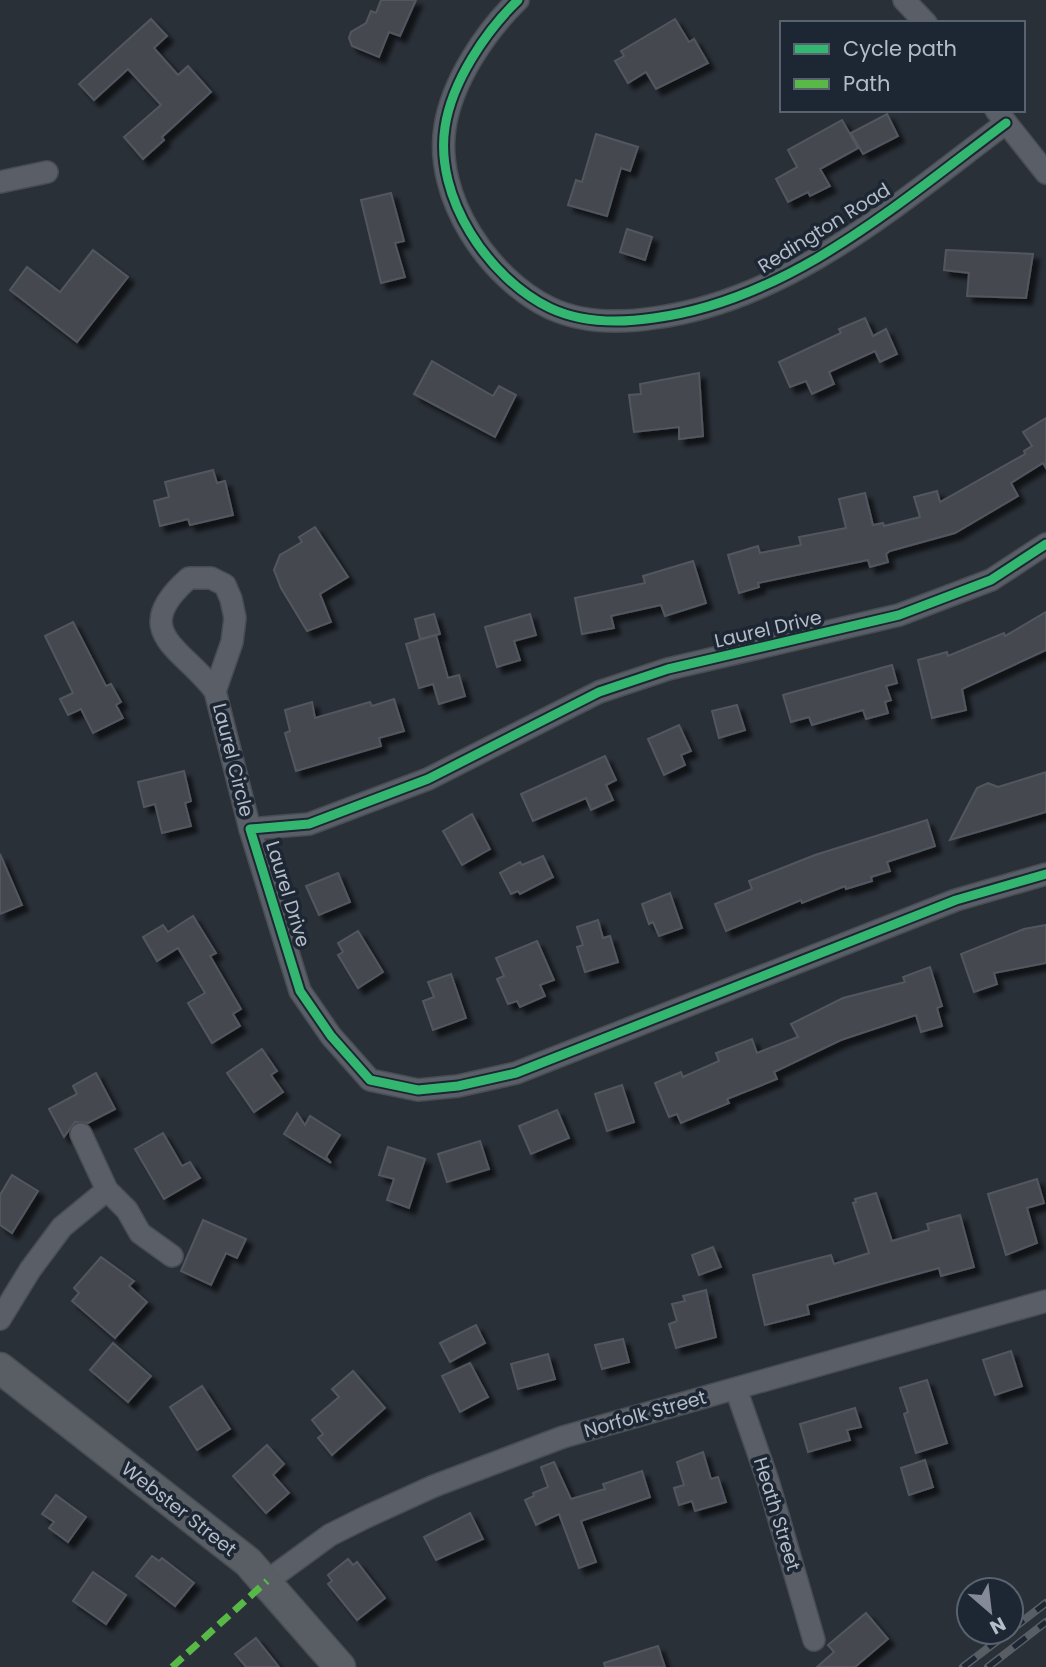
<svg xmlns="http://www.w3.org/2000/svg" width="1046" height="1667" font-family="Poppins,sans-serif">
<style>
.building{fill:#444950;stroke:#52575f;stroke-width:2;filter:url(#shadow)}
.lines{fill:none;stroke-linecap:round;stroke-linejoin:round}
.street-casing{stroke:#484c53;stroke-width:24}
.secondary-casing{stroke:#484c53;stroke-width:33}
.street{stroke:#5a5e66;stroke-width:21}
.secondary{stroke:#595d64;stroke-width:30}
.rail-casing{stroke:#595d64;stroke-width:8}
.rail{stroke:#1d2633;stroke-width:5;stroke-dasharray:16;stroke-linecap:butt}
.quiet{stroke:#58b947;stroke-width:7;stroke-dasharray:14 7;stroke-linecap:butt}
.cycleway-casing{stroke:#1d2633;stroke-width:13}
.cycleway{stroke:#33b770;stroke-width:9}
.labels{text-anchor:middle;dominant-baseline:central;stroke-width:7;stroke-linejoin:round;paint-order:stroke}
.street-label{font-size:19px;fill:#b4bcc9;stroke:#1d2633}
</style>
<defs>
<filter id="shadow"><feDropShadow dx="6" dy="6" stdDeviation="2" flood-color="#0009"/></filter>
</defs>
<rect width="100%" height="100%" fill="#2a3038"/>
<!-- building -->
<g class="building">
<path d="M381,0H416L400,36L389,32L379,57L352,46L349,38L351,32L366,23L371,11L376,13Z"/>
<path d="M151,19L167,36L154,48L178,75L188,66L211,92L162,137L164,140L143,159L124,137L161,105L128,69L94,100L79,84Z"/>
<path d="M675,19L689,42L694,39L708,63L656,89L646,72L628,83L615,61L624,56L621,51Z"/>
<path d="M887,114L898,136L863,154L851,133Z"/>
<path d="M842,120L858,148L820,169L830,186L810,196L808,192L788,202L776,179L797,167L788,150Z"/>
<path d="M596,134L638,147L630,171L621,168L607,216L568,205L576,180L582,182Z"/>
<path d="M391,193L404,241L395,243L405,277L381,283L361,200Z"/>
<path d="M627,229L652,237L645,260L620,252Z"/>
<path d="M93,250L128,277L77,342L10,290L27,267L60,292Z"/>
<path d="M946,250L1033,254L1026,298L967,296L969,273L944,270Z"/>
<path d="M865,318L873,336L886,329L897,354L880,362L875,351L829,372L834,384L812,394L806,381L790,387L779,362L841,333L839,329Z"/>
<path d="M432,361L493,396L499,386L516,395L495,437L414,394Z"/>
<path d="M699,373L703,436L679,439V427L634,432L629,395L641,394L640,384Z"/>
<path d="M1046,418V468L1043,463L1011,483L1018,496L955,533L890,551L886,554L888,562L870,567L868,560L758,583L759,587L739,593L728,555L758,546L760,553L801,545L799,537L846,528L839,499L865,493L873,525L883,523L884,526L920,517L914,497L937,491L940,502L1025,454L1024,451L1032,446L1023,432Z"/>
<path d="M213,470L217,483L225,481L233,515L190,525L188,519L160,526L154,501L169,497L165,482Z"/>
<path d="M315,527L348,577L320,594L331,622L307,631L281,588L274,570L280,555L302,542L299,537Z"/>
<path d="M693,561L706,603L665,616L661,605L611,616L614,628L582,634L575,598L645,583L643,576Z"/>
<path d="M1046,612V650L962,689L966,710L932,718L918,660L947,652L948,656L1004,633L1005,636Z"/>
<path d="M434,614L440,634L420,639L415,619Z"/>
<path d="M530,614L536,635L514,641L520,660L497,667L485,627Z"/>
<path d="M73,622L106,686L111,684L121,702L116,705L123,718L93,733L81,709L68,715L60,699L73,693L45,636Z"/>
<path d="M436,635L448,678L459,675L465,696L439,704L433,684L419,688L406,644Z"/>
<path d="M892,665L897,683L886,686L891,700L885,702L888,713L866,719L863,710L812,725L809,717L791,722L783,695Z"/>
<path d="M394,699L404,731L379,738L381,746L296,771L285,733L290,731L285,710L312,702L315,718L370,702L372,706Z"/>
<path d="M737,705L745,730L719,738L712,711Z"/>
<path d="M679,725L691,751L681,755L685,765L664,775L648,739Z"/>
<path d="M605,756L616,780L606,785L613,800L591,810L586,798L533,821L521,794Z"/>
<path d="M184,771L191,801L185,803L191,826L162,833L155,804L144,807L138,782Z"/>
<path d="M1046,772V812L950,840L977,788L988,783L998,787Z"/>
<path d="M472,814L490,849L462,865L443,831Z"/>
<path d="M927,820L935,846L887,862L890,871L871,877L872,881L846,889L845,886L802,903L801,900L726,931L715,904L752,889L749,881L815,855Z"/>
<path d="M0,854L22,905L0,914Z"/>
<path d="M543,856L553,877L520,894L518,891L511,894L500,873L520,862L522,865Z"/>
<path d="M338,873L350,902L319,915L306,886Z"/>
<path d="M670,893L682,928L659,936L653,922L649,924L642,904Z"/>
<path d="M193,916L216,953L210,956L241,1009L233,1014L240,1026L212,1043L188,1003L205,993L178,948L157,961L143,937L163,925L168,932Z"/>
<path d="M598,920L603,938L610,936L618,962L585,972L577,947L583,945L577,927Z"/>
<path d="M1046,925V963L994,973L997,984L974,992L961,954L1024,929Z"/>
<path d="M358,931L383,972L358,988L338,955L343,952L338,943Z"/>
<path d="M537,941L554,980L540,985L545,996L520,1007L517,1001L508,1004L497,979L504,976L496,958Z"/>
<path d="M930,967L942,1006L937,1008L942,1026L921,1032L916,1015L841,1040L774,1072L777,1079L727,1099L729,1103L681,1123L677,1114L669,1117L655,1083L681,1072L683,1077L719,1061L716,1053L752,1039L757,1053L798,1037L791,1024L843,998L905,982L903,977Z"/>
<path d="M451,974L466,1018L433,1030L423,1001L434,997L428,982Z"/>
<path d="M262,1049L277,1071L271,1075L283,1092L254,1112L227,1073Z"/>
<path d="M96,1073L115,1109L88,1123L75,1122L64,1137L49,1109L77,1094L73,1086Z"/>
<path d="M622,1085L634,1122L607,1131L595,1094Z"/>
<path d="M557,1110L569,1138L531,1154L519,1126Z"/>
<path d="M297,1113L305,1125L310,1116L340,1135L326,1157L331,1163L284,1134Z"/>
<path d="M163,1133L182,1166L190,1162L200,1178L164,1199L135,1149Z"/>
<path d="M480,1141L489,1169L447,1182L438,1154Z"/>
<path d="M388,1147L425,1159L409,1208L387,1200L394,1179L379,1175Z"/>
<path d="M12,1175L38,1191L12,1233L0,1225V1195Z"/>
<path d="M1037,1179L1044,1203L1027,1208L1037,1243L1006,1255L988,1194Z"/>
<path d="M876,1193L892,1241L929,1230L927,1224L960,1215L974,1267L941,1276L939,1268L888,1282L807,1305L809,1314L765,1325L753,1275L831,1255L834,1264L869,1253L853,1203L856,1202L855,1199Z"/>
<path d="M203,1220L246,1239L237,1258L226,1253L211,1285L181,1271Z"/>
<path d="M713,1247L721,1267L699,1275L692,1255Z"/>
<path d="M101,1257L134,1281L129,1286L147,1302L115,1338L72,1301L79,1293L74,1288Z"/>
<path d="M706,1290L716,1337L676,1348L669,1324L677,1321L672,1304L685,1301L683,1296Z"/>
<path d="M476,1325L485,1343L450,1362L440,1343Z"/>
<path d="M623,1339L629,1362L602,1369L595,1345Z"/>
<path d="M113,1343L151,1376L128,1402L90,1370Z"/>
<path d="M1011,1351L1022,1386L995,1395L983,1360Z"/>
<path d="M548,1354L555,1379L518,1389L511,1364Z"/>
<path d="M470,1363L488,1397L460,1412L442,1376Z"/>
<path d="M353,1371L385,1408L332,1455L318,1438L323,1434L312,1420L339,1397L332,1389Z"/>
<path d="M927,1380L947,1443L916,1453L904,1414L908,1412L900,1388Z"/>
<path d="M202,1386L230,1429L197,1450L170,1407Z"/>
<path d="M855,1408L861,1427L847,1430L850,1440L808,1452L800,1424Z"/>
<path d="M267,1445L284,1464L273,1475L289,1493L266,1513L233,1476Z"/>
<path d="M703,1452L711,1479L718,1477L726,1502L695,1511L692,1501L679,1505L674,1488L684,1485L677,1462Z"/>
<path d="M925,1460L933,1487L909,1495L901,1468Z"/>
<path d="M554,1462L571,1499L605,1489L603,1484L642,1471L650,1497L581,1521L596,1562L579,1568L559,1514L536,1525L525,1500L534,1496L533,1493L548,1487L541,1467Z"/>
<path d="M56,1495L86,1517L68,1542L49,1528L54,1522L42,1514Z"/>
<path d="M470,1513L483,1539L436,1560L424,1537Z"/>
<path d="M152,1556L159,1561L162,1558L194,1583L175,1606L136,1576Z"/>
<path d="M348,1559L353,1565L357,1562L385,1598L357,1620L328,1584L332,1581L328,1575Z"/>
<path d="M93,1572L126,1595L106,1624L73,1601Z"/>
<path d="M866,1613L888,1639L855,1667H817L834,1652L828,1645Z"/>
<path d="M256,1638L279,1667H246L235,1654Z"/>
<path d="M658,1646L665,1667H605L604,1663Z"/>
</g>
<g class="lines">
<!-- street casing -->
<g class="street-casing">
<g id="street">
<path d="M518,0C486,31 452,81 445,127C434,197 488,278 550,308C582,323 621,323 654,318C790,300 900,202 1006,123"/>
<path d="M904,0L926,23"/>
<path d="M996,110L1046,173"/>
<path d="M0,182L47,172"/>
<path d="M1046,544L991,580L899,615L668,669L599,692L428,779L309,824L250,829L300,991L331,1036L370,1080L418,1090L458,1086L516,1073L956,900L1046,874"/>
<path d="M215,691C183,648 127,632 189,578H211L225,585L231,599L235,618L232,642L215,691L250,829"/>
<path d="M81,1134L107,1190L127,1210L140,1233L172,1256"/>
<path d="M0,1319L30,1270L62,1227L107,1190"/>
<path d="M736,1389L768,1481L814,1640"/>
<path d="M267,1581L330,1535L366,1517L434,1486L563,1437L1046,1301"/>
</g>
</g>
<!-- secondary casing -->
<g class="secondary-casing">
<path id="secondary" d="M0,1368L248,1562L340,1667"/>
</g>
<!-- street -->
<use href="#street" class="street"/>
<!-- secondary -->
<use href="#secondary" class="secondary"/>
<!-- rail casing -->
<g class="rail-casing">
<g id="rail">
<path d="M1011,1630L1046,1603"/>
<path d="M963,1667L1009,1632"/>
<path d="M988,1667L1046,1622"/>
</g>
</g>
<!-- rail -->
<use href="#rail" class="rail"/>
<!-- quiet -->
<path class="quiet" d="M172,1667L267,1581"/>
<!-- cycleway casing -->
<g class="cycleway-casing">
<g id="cycleway">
<path d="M518,0C486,31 452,81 445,127C434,197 488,278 550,308C582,323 621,323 654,318C790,300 900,202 1006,123"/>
<path d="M1046,544L991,580L899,615L668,669L599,692L428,779L309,824L250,829L300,991L331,1036L370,1080L418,1090L458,1086L516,1073L956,900L1046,874"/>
</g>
</g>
<!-- cycleway -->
<use href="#cycleway" class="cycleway"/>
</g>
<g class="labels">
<!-- street labels -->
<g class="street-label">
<text transform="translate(824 228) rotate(-32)">Redington Road</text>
<text transform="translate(768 629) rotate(-13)">Laurel Drive</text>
<text transform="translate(233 760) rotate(76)">Laurel Circle</text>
<text transform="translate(288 894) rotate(73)">Laurel Drive</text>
<text transform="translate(645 1414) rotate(-16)">Norfolk Street</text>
<text transform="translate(179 1509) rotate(38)">Webster Street</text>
<text transform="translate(777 1514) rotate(73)">Heath Street</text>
</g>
</g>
<!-- legend -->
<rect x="780" y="21" width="245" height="91" fill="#1d2633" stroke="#59626f" stroke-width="2"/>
<rect x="794" y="44" width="35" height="10" fill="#33b770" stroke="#59626f" stroke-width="2"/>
<text x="843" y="56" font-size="21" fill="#b4bcc9">Cycle path</text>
<rect x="794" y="79" width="35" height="10" fill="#58b947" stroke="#59626f" stroke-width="2"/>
<text x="843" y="91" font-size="21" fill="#b4bcc9">Path</text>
<!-- north arrow -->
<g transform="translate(990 1611) rotate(152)"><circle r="33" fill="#1d2633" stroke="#59626f" stroke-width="2"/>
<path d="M0-5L12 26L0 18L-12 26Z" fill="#848b96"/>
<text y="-10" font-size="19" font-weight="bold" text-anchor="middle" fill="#b4bcc9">N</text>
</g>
</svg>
